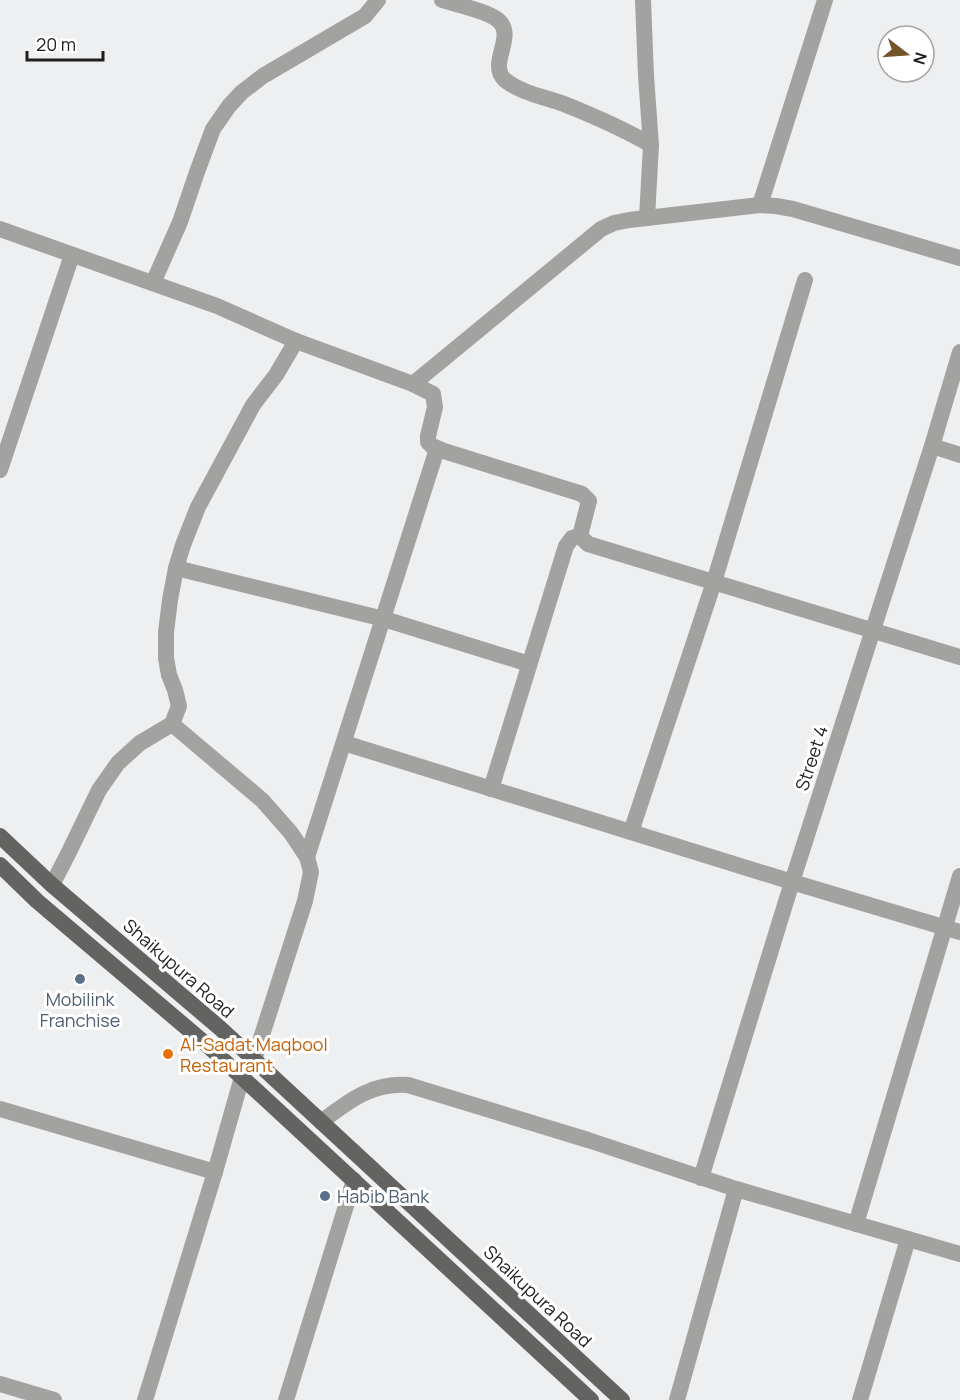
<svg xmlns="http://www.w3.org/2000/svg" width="960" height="1400" font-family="Manrope,sans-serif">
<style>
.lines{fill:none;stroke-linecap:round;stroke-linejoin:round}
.minor{stroke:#a2a2a1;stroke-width:16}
.tertiary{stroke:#a2a2a1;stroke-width:16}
.primary{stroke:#636362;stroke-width:16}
.service-dot{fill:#5c6f8a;stroke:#fff;stroke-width:2}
.food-dot{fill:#e8710a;stroke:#fff;stroke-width:2}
.labels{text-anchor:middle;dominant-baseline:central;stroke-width:6;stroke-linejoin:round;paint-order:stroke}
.street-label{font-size:18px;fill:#1f1f20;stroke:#fff}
.service-label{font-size:18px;fill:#4e5e75;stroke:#fff}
.food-label{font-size:18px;fill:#c56008;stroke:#fff;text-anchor:start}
</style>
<rect width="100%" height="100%" fill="#eeeff0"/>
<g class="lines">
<!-- minor -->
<g class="minor">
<path d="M442,0C457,5 487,11 498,20C517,36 487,64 505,80C521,93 545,97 564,104C594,116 624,129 651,145"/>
<path d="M643,0L646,76L651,145L647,218"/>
<path d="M760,205L825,0"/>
<path d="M0,229L217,306L296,341L413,384L601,229L614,223L629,220L760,205L776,206L793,209L960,258"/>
<path d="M153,283L180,222L197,172L213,129L229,106L242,92L263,76L365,16L378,0"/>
<path d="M413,384L433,394L435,407L428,436V442L432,446L444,451L582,494L589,501L580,536L588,544L960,657"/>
<path d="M932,446L960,455"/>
<path d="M0,470L72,255"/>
<path d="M176,568L384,619L529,664"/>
<path d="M172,724L262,800L291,833L307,857L311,872L305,901L254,1060"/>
<path d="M344,743L792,882L960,932"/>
<path d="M491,789L566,546L572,538L580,536"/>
<path d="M631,832L714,582L805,280"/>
<path d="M307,857L437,449"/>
<path d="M52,885L68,854L99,790L118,763L140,743L172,724L179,706L175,690L169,675L166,658V632L170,600L176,568L183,545L198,507L253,405L276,375L296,341"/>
<path d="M0,1109L215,1172"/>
<path d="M701,1178L792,882L932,446L960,352"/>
<path d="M856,1224L960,876"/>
<path d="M0,1384L54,1400"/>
<path d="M145,1400L215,1172L242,1077"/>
<path d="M286,1400L354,1180"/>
<path d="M677,1400L736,1189"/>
<path d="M860,1400L908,1239"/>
</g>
<!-- tertiary -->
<path class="tertiary" d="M321,1122C350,1100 371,1083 408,1085L588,1140L736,1189L960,1254"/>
<!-- primary -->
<g class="primary">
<path d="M0,836L52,885L221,1029L622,1400"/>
<path d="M0,865L37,901L207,1045L591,1400"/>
</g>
</g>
<!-- markers -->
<g class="service-dot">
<circle cx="80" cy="979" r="6"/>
<circle cx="325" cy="1196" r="6"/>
</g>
<circle class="food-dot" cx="168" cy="1054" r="6"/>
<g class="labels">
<!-- street labels -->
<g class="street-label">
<text transform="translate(811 758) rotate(-72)">Street 4</text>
<text transform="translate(179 968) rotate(41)">Shaikupura Road</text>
<text transform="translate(538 1296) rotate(43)">Shaikupura Road</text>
</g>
<!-- service labels -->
<g class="service-label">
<text x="80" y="999">Mobilink<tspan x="80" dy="21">Franchise</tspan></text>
<text x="337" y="1196" text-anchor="start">Habib Bank</text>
</g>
<!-- food labels -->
<g class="food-label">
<text x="180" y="1044">Al-Sadat Maqbool<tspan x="180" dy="21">Restaurant</tspan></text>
</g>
</g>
<!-- north arrow -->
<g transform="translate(906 54) rotate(107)"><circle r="28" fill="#ffffff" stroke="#a5a5a6" stroke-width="1.5"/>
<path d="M0-4.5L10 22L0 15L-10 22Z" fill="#725428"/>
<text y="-9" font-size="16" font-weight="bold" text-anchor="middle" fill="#1f1f20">N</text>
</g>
<!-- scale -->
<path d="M27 51v9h76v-9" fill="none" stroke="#1f1f20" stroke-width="3"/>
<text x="36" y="51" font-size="18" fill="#1f1f20" stroke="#ffffff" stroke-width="4.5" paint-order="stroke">20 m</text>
</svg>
